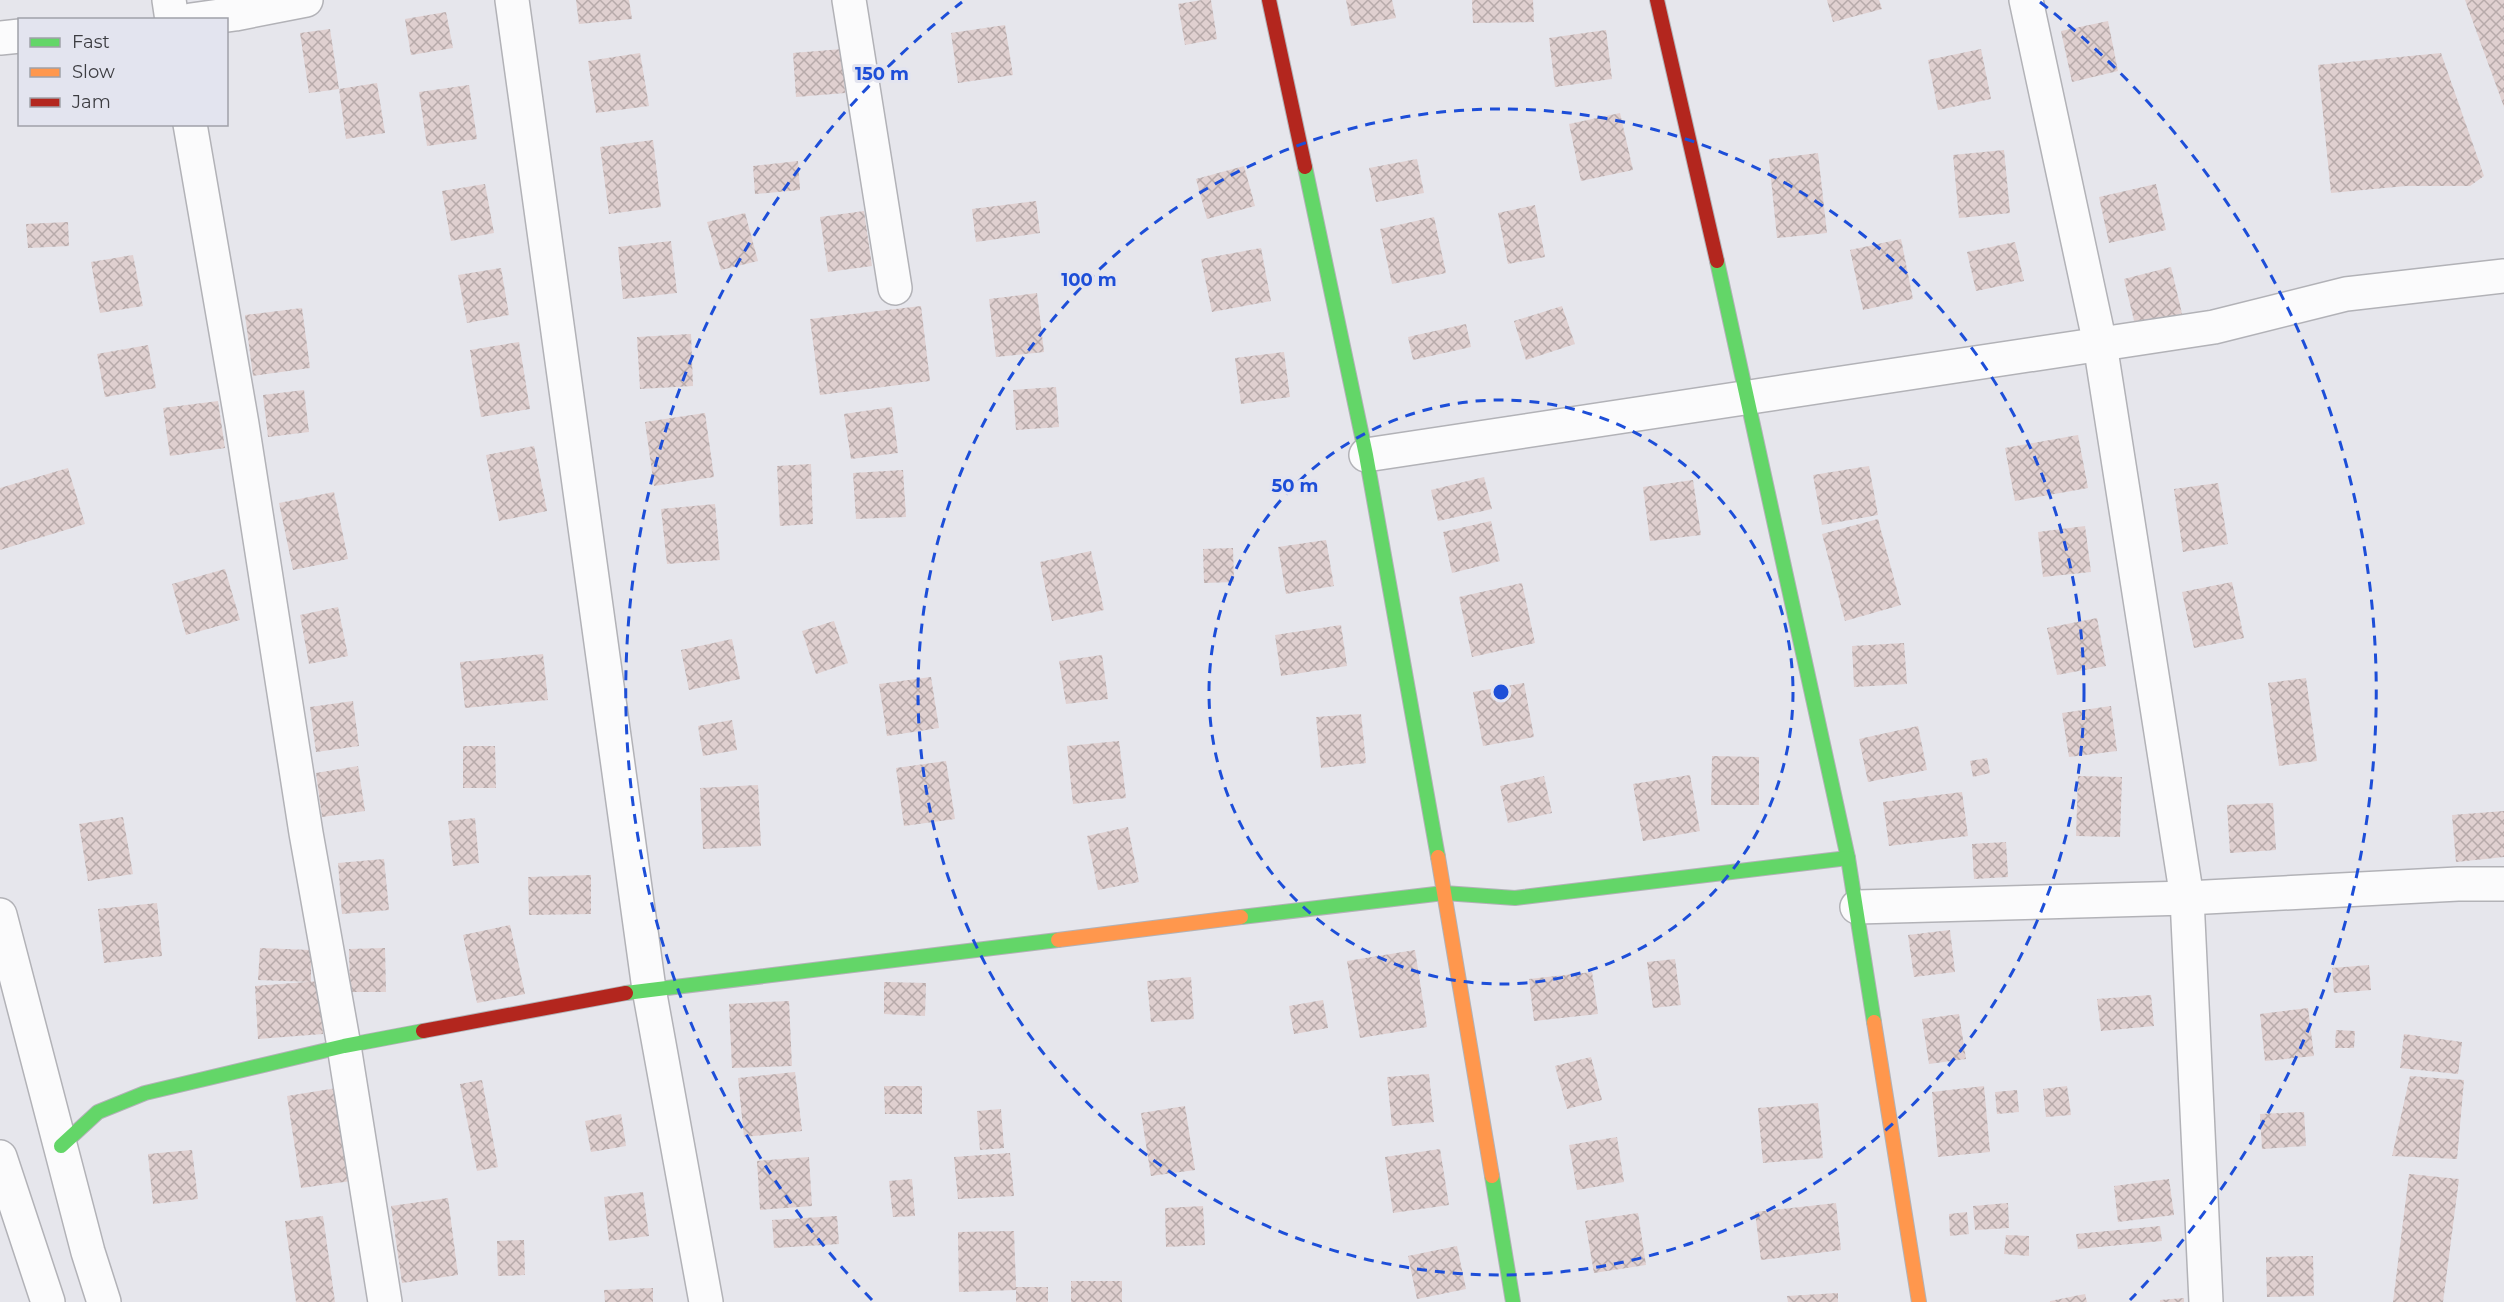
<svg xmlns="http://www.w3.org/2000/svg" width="2504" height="1302" font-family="Montserrat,sans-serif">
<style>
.building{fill:url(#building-cross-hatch)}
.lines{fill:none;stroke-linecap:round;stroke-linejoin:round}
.street-casing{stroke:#b2b2b7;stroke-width:36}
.fast-casing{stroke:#b2b2b7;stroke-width:16}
.slow-casing{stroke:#b2b2b7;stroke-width:16}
.jam-casing{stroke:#b2b2b7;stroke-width:16}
.street{stroke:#fbfbfc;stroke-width:33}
.fast{stroke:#63d668;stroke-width:14}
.slow{stroke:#ff974d;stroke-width:14}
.jam{stroke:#b3261e;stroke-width:14}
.ring{fill:none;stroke:#1d4ed8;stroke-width:3;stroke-dasharray:10 8}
.centre{fill:#1d4ed8;stroke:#e3e4ef;stroke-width:3}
.ring-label{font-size:18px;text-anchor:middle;font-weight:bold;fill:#1d4ed8;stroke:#e3e4ef;stroke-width:6;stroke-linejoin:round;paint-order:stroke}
</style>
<defs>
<pattern id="building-cross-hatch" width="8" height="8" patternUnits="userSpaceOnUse" patternTransform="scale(1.5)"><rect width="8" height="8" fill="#e0d0d0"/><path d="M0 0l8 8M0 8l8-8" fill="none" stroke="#b7aaaa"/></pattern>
</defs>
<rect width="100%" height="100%" fill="#e6e6ec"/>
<!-- building -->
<g class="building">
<path d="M576,0H629L632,19L579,24Z"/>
<path d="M1202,0H1211L1217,39L1185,45L1178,4Z"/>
<path d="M1346,0H1392L1396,18L1351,26Z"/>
<path d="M1472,0H1533L1534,22L1473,23Z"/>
<path d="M1827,0H1879L1882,9L1833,22Z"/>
<path d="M2465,0H2504V107Z"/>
<path d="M446,12L453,48L411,55L405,19Z"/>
<path d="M2108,21L2118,71L2072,82L2061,31Z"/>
<path d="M1005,25L1013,75L958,83L951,33Z"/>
<path d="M330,29L339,89L377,83L385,133L346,139L339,89L309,93L300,33Z"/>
<path d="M1606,30L1612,79L1555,87L1549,38Z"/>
<path d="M842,49L845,93L796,97L793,53Z"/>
<path d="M1981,49L1991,99L1938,110L1928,60Z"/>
<path d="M640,53L649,106L596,113L588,61Z"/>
<path d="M2441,53L2484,176L2470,186H2406L2331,193L2318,65Z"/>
<path d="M469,85L477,139L427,146L419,92Z"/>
<path d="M1620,113L1633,170L1581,181L1569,124Z"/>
<path d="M653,140L661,207L609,214L600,147Z"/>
<path d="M2004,150L2010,213L1959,218L1953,155Z"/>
<path d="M1818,153L1827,233L1777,238L1769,159Z"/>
<path d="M1417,159L1424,193L1376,202L1369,168Z"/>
<path d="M798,161L800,190L755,194L753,166Z"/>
<path d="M1244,166L1255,206L1207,219L1196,179Z"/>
<path d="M485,184L494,233L451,241L442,191Z"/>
<path d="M2156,184L2166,230L2109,243L2099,197Z"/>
<path d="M1036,201L1040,233L976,242L972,209Z"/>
<path d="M1535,205L1545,257L1508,264L1498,213Z"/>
<path d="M864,211L872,266L828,272L820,217Z"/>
<path d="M745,213L758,261L721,270L707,222Z"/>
<path d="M1434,217L1446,273L1392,284L1380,229Z"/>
<path d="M68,222L69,246L28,248L26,224Z"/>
<path d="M1901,239L1913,299L1863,310L1850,250Z"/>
<path d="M671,241L677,293L623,299L618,247Z"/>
<path d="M2015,242L2024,281L1976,291L1967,252Z"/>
<path d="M1261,248L1271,301L1212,312L1201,259Z"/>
<path d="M133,255L143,306L100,313L91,262Z"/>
<path d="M2171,267L2183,318L2136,329L2124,279Z"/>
<path d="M501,268L509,315L467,323L458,275Z"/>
<path d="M1037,293L1044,352L996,357L989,299Z"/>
<path d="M921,306L930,381L820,395L810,319Z"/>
<path d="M1562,306L1575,344L1526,360L1514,321Z"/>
<path d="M302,308L310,368L253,376L245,315Z"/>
<path d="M1466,324L1471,347L1413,360L1408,337Z"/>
<path d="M691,334L693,386L640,389L637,337Z"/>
<path d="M519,342L530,409L481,417L470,350Z"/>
<path d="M148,345L156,388L105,397L97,354Z"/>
<path d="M1284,352L1290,397L1241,404L1235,358Z"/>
<path d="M1056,387L1059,427L1016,430L1013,390Z"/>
<path d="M304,390L309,432L268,437L263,395Z"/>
<path d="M218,401L225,448L170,456L163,408Z"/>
<path d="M892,407L898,453L851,459L844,414Z"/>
<path d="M705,413L714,477L654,486L645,422Z"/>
<path d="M2078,435L2088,488L2015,501L2005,448Z"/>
<path d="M534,446L547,511L499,521L486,455Z"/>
<path d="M811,464L813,524L780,526L777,466Z"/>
<path d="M1869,466L1878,515L1822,525L1813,475Z"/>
<path d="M68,468L85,524L0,550V488Z"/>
<path d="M903,470L906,517L856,519L853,473Z"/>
<path d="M1484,477L1492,509L1438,521L1431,490Z"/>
<path d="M1693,480L1701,535L1650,541L1643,487Z"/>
<path d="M2218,483L2228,544L2183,552L2174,489Z"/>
<path d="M334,492L348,559L293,570L279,503Z"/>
<path d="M715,504L720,560L667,564L661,509Z"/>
<path d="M1878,519L1901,605L1845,621L1822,534Z"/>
<path d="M1491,521L1500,561L1452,573L1443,532Z"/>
<path d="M2085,526L2091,572L2043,577L2038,532Z"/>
<path d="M1326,540L1334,586L1286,594L1278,547Z"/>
<path d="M1233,548L1234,582L1204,583L1203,549Z"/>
<path d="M1091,551L1104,610L1052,621L1040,562Z"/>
<path d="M225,569L240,620L186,635L172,584Z"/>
<path d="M2232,582L2244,638L2194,648L2182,592Z"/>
<path d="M1522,583L1535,643L1472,657L1459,597Z"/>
<path d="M338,607L348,656L309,664L300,615Z"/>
<path d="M2097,618L2106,666L2057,675L2047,628Z"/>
<path d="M834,621L848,663L816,674L802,631Z"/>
<path d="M1341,625L1347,666L1281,676L1275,635Z"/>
<path d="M732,639L740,679L689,690L681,650Z"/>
<path d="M1904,643L1907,684L1854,687L1852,646Z"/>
<path d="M543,654L548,700L465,708L460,662Z"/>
<path d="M1102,655L1108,699L1066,704L1059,661Z"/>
<path d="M931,677L939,728L887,736L879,684Z"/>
<path d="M2306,678L2317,761L2279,766L2268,683Z"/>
<path d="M1524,683L1534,737L1483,746L1473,692Z"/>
<path d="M353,701L359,746L316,752L310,707Z"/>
<path d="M2111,706L2117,751L2069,757L2062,713Z"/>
<path d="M1361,714L1366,763L1321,768L1316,717Z"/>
<path d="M732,720L737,750L703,756L698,726Z"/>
<path d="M1918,726L1927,770L1868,782L1859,739Z"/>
<path d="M1119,741L1126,798L1073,804L1067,746Z"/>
<path d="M463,746H495L496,788H463Z"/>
<path d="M1712,756L1759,757V805H1711Z"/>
<path d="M1987,758L1990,773L1973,777L1970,761Z"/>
<path d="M946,761L955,819L904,826L896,768Z"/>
<path d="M358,766L365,811L322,817L316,773Z"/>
<path d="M1690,775L1700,831L1643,841L1633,784Z"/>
<path d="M1544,776L1552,813L1508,823L1500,786Z"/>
<path d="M2078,776L2122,777L2120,837L2076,836Z"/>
<path d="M758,785L761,846L703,849L700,788Z"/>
<path d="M1962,792L1968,836L1889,846L1883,802Z"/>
<path d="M2273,803L2276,850L2230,853L2227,805Z"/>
<path d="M2504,811V857L2456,862L2452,815Z"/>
<path d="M123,817L133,874L88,881L79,824Z"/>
<path d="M475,818L479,863L453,866L448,821Z"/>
<path d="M1128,827L1139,882L1098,890L1087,836Z"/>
<path d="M2006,842L2008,877L1974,879L1972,844Z"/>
<path d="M384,859L389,910L342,914L338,863Z"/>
<path d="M591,875V914L529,915L528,877Z"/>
<path d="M157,903L162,956L104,963L98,909Z"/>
<path d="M510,925L525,994L477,1003L463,935Z"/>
<path d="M1950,930L1955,972L1914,977L1908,935Z"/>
<path d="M260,948L311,950V982L258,980Z"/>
<path d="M385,948L386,992H350L349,949Z"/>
<path d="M1415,950L1427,1027L1360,1038L1347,961Z"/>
<path d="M1675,959L1681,1005L1653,1008L1647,962Z"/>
<path d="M2369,965L2371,990L2334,993L2332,968Z"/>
<path d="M1592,972L1598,1014L1534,1021L1529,979Z"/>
<path d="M1191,977L1194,1019L1151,1022L1147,981Z"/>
<path d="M319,981L323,1034L258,1039L255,986Z"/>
<path d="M884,982L926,983L925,1016L884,1014Z"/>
<path d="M2151,995L2154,1026L2101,1031L2097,999Z"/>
<path d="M1323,1000L1328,1028L1294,1034L1289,1006Z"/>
<path d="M789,1001L792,1066L732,1068L729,1004Z"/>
<path d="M2308,1008L2314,1056L2265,1061L2260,1014Z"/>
<path d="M1959,1014L1966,1059L1929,1064L1922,1019Z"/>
<path d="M2336,1030L2355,1031L2354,1048H2335Z"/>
<path d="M2404,1034L2462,1042L2458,1074L2400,1068Z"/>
<path d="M1591,1057L1602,1100L1567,1109L1555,1066Z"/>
<path d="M795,1072L802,1131L744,1137L738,1078Z"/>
<path d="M1429,1074L1434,1122L1392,1126L1387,1077Z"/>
<path d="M2410,1076L2464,1080L2457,1159L2392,1156Z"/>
<path d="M482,1080L498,1167L477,1171L460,1084Z"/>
<path d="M884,1086H922V1114H885Z"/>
<path d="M1984,1086L1990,1152L1938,1157L1932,1092Z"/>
<path d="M2067,1086L2071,1115L2046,1117L2043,1089Z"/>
<path d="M337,1088L351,1181L301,1188L287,1096Z"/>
<path d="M2017,1090L2019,1112L1997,1114L1995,1092Z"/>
<path d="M1818,1103L1823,1158L1763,1163L1758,1108Z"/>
<path d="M1185,1106L1195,1170L1151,1176L1141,1113Z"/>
<path d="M1001,1109L1004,1148L980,1150L977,1111Z"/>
<path d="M2304,1112L2306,1146L2262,1149L2260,1114Z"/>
<path d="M621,1114L626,1146L591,1152L585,1121Z"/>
<path d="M1617,1137L1624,1182L1577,1190L1569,1145Z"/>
<path d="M1440,1149L1449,1205L1393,1213L1385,1157Z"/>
<path d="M192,1150L198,1199L153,1204L148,1154Z"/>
<path d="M1010,1153L1014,1196L958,1199L954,1157Z"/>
<path d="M809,1157L812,1206L760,1210L757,1161Z"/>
<path d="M2409,1174L2459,1179L2443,1302H2393Z"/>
<path d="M912,1179L915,1216L893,1217L889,1181Z"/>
<path d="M2169,1179L2174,1215L2118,1222L2114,1186Z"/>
<path d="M643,1192L649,1236L609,1241L604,1197Z"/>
<path d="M448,1198L458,1275L402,1283L391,1206Z"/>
<path d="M1836,1203L1841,1250L1761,1260L1755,1212Z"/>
<path d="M2008,1203L2009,1228L1975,1230L1973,1206Z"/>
<path d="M1203,1206L1205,1245L1166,1247L1165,1208Z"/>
<path d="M1967,1212L1969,1234L1950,1236L1949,1214Z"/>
<path d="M1638,1213L1646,1265L1594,1273L1585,1221Z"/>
<path d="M323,1216L335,1302H296L285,1221Z"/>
<path d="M837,1216L839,1244L774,1248L772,1220Z"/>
<path d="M2160,1226L2162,1241L2078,1249L2076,1234Z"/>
<path d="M1014,1231L1016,1287H1048V1302H1016V1290L959,1292L958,1232Z"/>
<path d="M2006,1235L2029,1236V1256L2004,1254Z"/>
<path d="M524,1240L525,1275L498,1276L497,1241Z"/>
<path d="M1457,1246L1466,1289L1417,1299L1408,1256Z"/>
<path d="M2313,1256L2314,1296L2267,1297L2266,1257Z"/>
<rect x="1071" y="1281" width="51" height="21"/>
<path d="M653,1288V1302H605L604,1290Z"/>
<path d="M1838,1293V1302H1788L1787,1296Z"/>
<path d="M2085,1294L2087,1302H2050V1301Z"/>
<path d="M2184,1298V1302H2160V1300Z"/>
</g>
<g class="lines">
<!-- street casing -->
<g class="street-casing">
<g id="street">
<path d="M169,0L172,20"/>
<path d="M512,0L649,989L706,1302"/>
<path d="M849,0L895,288"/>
<path d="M2026,0L2100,344L2187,898L2206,1302"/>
<path d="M191,20L235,14L306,0"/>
<path d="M0,38L20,36"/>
<path d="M190,124L242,424L306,833L344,1046L385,1302"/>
<path d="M1366,455L2214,327L2346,294L2504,276"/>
<path d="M1857,907L2187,898L2458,884H2504"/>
<path d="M0,915L88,1252L104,1302"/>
<path d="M0,1157L48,1302"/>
</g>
</g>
<!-- fast casing -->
<g class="fast-casing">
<g id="fast">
<path d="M1305,167L1366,455L1438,857"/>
<path d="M1717,261L1848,858L1874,1022"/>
<path d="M1241,917L1444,893L1515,898L1848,858"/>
<path d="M626,993L1058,940"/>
<path d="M61,1146L98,1112L145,1093L344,1046L423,1031"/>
<path d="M1492,1176L1513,1302"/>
</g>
</g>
<!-- slow casing -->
<g class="slow-casing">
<g id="slow">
<path d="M1438,857L1492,1176"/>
<path d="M1058,940L1241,917"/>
<path d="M1874,1022L1919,1302"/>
</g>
</g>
<!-- jam casing -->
<g class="jam-casing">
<g id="jam">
<path d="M1269,0L1305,167"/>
<path d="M1657,0L1717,261"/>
<path d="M423,1031L626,993"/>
</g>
</g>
<!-- street -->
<use href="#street" class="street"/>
<!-- fast -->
<use href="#fast" class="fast"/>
<!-- slow -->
<use href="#slow" class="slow"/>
<!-- jam -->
<use href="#jam" class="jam"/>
</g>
<!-- distance rings -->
<g class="ring">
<circle cx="1501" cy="692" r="292"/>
<circle cx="1501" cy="692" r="583"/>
<path d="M872 1300A875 875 0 0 1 962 2M2040 2A875 875 0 0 1 2130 1300"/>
</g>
<circle cx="1501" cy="692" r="9" class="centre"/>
<g class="ring-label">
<text x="882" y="80">150 m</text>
<text x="1089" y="286">100 m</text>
<text x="1295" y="492">50 m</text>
</g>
<!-- legend -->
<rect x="18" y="18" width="210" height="108" fill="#e3e4ef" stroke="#a0a1a9" stroke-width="1.5"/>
<rect x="30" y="38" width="30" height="9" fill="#63d668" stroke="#a0a1a9" stroke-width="1.5"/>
<text x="72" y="48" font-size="18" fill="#3c3c41">Fast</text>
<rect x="30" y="68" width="30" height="9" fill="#ff974d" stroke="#a0a1a9" stroke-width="1.5"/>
<text x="72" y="78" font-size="18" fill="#3c3c41">Slow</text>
<rect x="30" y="98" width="30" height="9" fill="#b3261e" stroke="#a0a1a9" stroke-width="1.5"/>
<text x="72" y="108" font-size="18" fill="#3c3c41">Jam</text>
</svg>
